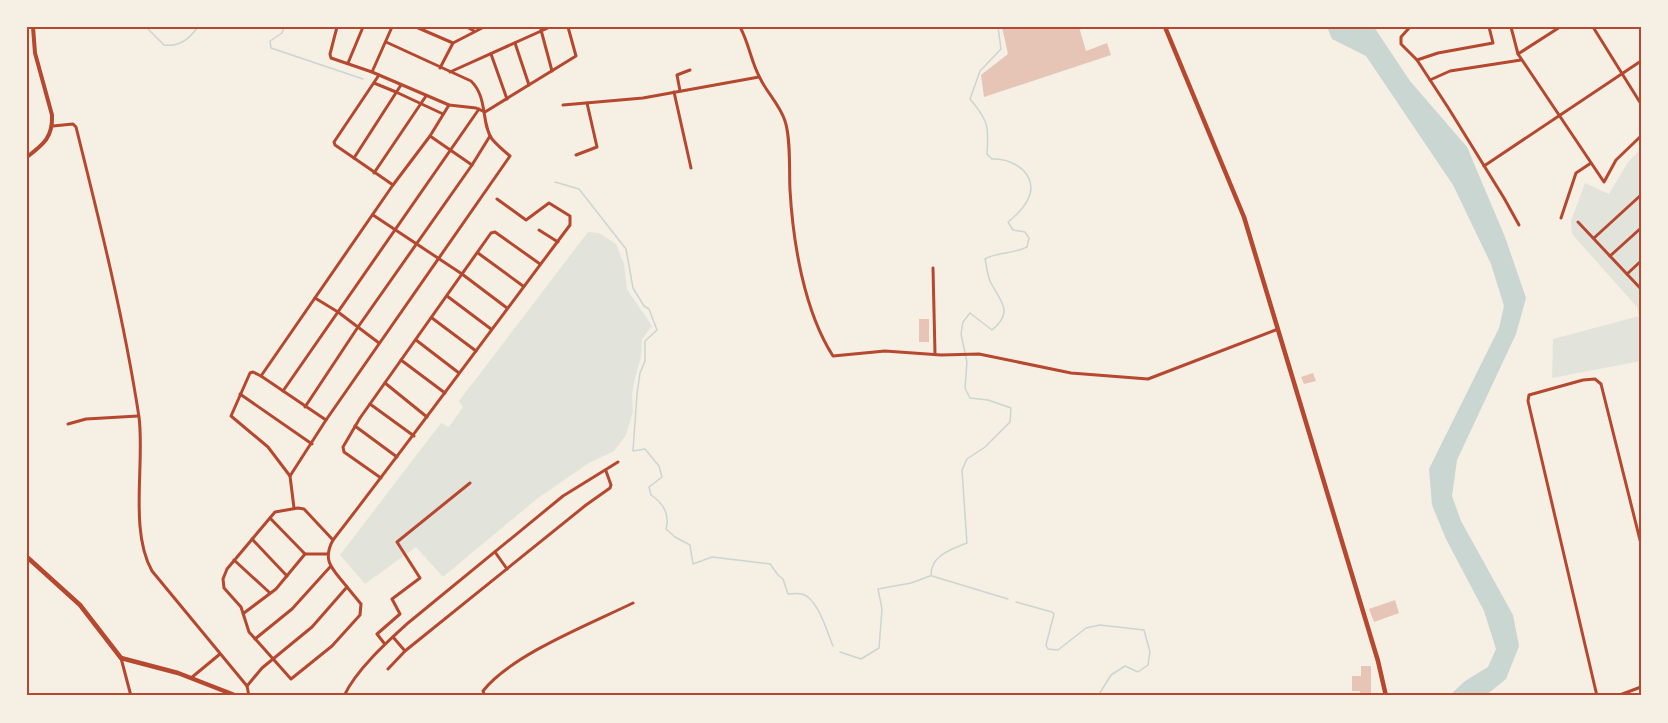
<svg xmlns="http://www.w3.org/2000/svg" width="1668" height="723" font-family="Poppins,sans-serif">
<style>
.green{fill:#e2e4dc}
.water{fill:#c9d6d2}
.lines{fill:none;stroke-linecap:round;stroke-linejoin:round}
.stream{stroke:#c9d6d2;stroke-width:1.5}
.building{fill:#e6c5b7}
.minor{stroke:#b5482f;stroke-width:3}
.tertiary{stroke:#b5482f;stroke-width:4}
.secondary{stroke:#b5482f;stroke-width:4.5}
.neatline{fill:none;stroke:#b5482f;stroke-width:2}
</style>
<rect width="100%" height="100%" fill="#f6efe4"/>
<!-- green -->
<g class="green">
<path d="M1641,149V361L1552,378L1553,339L1639,316L1637,307L1572,234L1571,221L1585,183L1609,194L1628,162Z"/>
<path d="M588,232L599,233L616,244L624,264L627,289L652,326L642,339L641,357L635,378L632,394L633,412L626,435L614,451L589,463L538,498L443,577L416,547L365,584L340,555L441,423L449,427L463,407L459,401Z"/>
</g>
<!-- water -->
<path class="water" d="M1327,27H1374L1410,81L1467,147L1505,237L1526,298L1516,334L1457,460L1452,496L1461,521L1513,615L1519,646L1506,679L1485,696H1449L1465,681L1488,667L1496,649L1484,611L1446,539L1432,505L1429,469L1499,328L1504,306L1491,264L1453,185L1366,56L1332,39Z"/>
<g class="lines">
<!-- stream -->
<g class="stream">
<path d="M146,27L164,45C180,47 189,39 198,27"/>
<path d="M284,27L282,33L270,41L271,48L363,79"/>
<path d="M555,182L579,189L626,249L633,288L644,306L649,309L657,330L645,341V361L640,373L637,394L633,451L645,449L659,466L662,477L649,487L651,495C663,503 670,514 666,529L675,537L690,545L693,564L712,557L770,564L778,575L783,579L788,594C792,594 798,593 802,594C818,598 827,632 833,646"/>
<path d="M931,576C930,556 951,549 967,543L962,470L967,459L985,447L1010,422L1011,408L988,400L970,398L965,388L967,362L961,334L963,322L970,313L992,330C1014,312 1001,302 991,283C987,276 987,266 985,259C997,252 1013,254 1027,247L1029,238L1025,232L1013,230L1008,222C1018,214 1031,202 1031,187C1030,168 1008,158 992,159L987,154C989,126 988,120 970,99L980,71L1001,49L998,27"/>
<path d="M932,576L1008,599"/>
<path d="M1016,602L1052,612L1054,614L1046,645L1048,649L1058,650L1086,628L1100,625L1144,630L1150,652L1148,665L1138,672L1125,666L1111,675L1098,696"/>
<path d="M840,652L861,659L879,648L882,609L878,589L911,583L930,576"/>
</g>
</g>
<!-- building -->
<g class="building">
<path d="M1002,27H1079L1086,51L1107,43L1111,55L984,97L981,75L1008,54Z"/>
<rect x="919" y="319" width="10" height="23"/>
<path d="M1313,373L1316,381L1304,384L1301,377Z"/>
<path d="M1395,600L1399,613L1374,622L1369,609Z"/>
<path d="M1361,666H1371V696H1360V691H1352V676H1361Z"/>
</g>
<g class="lines">
<!-- minor -->
<g class="minor">
<path d="M337,27L330,54L331,58L372,72"/>
<path d="M392,27L372,72L449,105L476,108L485,112L576,56L568,27"/>
<path d="M416,27L453,43"/>
<path d="M467,27L474,31"/>
<path d="M740,27C749,43 751,62 760,78C767,93 780,105 785,121C791,139 789,170 790,190C793,242 804,311 833,356L885,351L941,355L979,354L1071,373L1148,379L1278,329"/>
<path d="M1410,27L1401,37V44L1417,60L1449,109L1504,198L1519,225"/>
<path d="M1511,27L1518,54L1604,182L1616,160L1641,136"/>
<path d="M1593,27L1641,104"/>
<path d="M541,30L552,71"/>
<path d="M515,43L529,85"/>
<path d="M491,54L507,99"/>
<path d="M1518,54L1560,27"/>
<path d="M1417,60L1438,53L1493,43L1489,27"/>
<path d="M348,63L363,27"/>
<path d="M440,68L453,43L484,27"/>
<path d="M450,72L550,27"/>
<path d="M1430,80L1450,71L1521,60"/>
<path d="M374,83L396,92L443,114"/>
<path d="M680,91L677,75L690,70"/>
<path d="M674,92L691,168"/>
<path d="M563,105L643,98L759,77"/>
<path d="M53,126L73,124L76,127C100,223 124,319 139,417C145,463 129,530 152,571L247,686"/>
<path d="M430,136L472,165"/>
<path d="M576,155L597,147L587,103"/>
<path d="M354,158L335,145L334,142L379,75"/>
<path d="M1484,166L1641,61"/>
<path d="M374,173L426,96"/>
<path d="M393,185L354,158L401,85"/>
<path d="M373,215L462,274L507,308"/>
<path d="M1561,218L1576,173L1591,163"/>
<path d="M1578,222L1641,289"/>
<path d="M539,230L558,242"/>
<path d="M1594,238L1641,195"/>
<path d="M478,253L523,286"/>
<path d="M1610,256L1641,228"/>
<path d="M933,268L935,354"/>
<path d="M1627,274L1641,261"/>
<path d="M447,296L491,329"/>
<path d="M315,298L338,312L379,343"/>
<path d="M432,318L476,351"/>
<path d="M416,340L459,373"/>
<path d="M401,360L445,393"/>
<path d="M261,376L393,185L430,136L449,105"/>
<path d="M385,383L427,417"/>
<path d="M283,391L479,109"/>
<path d="M240,394L312,444"/>
<path d="M370,404L414,436"/>
<path d="M305,407L358,327L472,165L490,136"/>
<path d="M68,424L86,419L138,416"/>
<path d="M355,426L397,457"/>
<path d="M290,476L268,447L231,416L250,373L253,372L261,376L326,420"/>
<path d="M381,478L344,452L343,447L360,418L491,233L495,232L540,264"/>
<path d="M294,508L290,476L326,420L510,156C504,151 497,145 492,139C481,124 488,97 471,81L386,42"/>
<path d="M270,518L305,554"/>
<path d="M252,539L287,576"/>
<path d="M333,540L304,509L298,508L275,512L227,569L223,579L224,588L241,607L249,632L291,679L332,646L360,615L361,604L347,587"/>
<path d="M495,552L507,569"/>
<path d="M234,560L270,593"/>
<path d="M244,613L276,589L305,554H328"/>
<path d="M393,637L405,651"/>
<path d="M255,639L292,609L330,567"/>
<path d="M384,643L377,634L400,614L392,599L420,578L397,542L470,483"/>
<path d="M121,658L131,696"/>
<path d="M388,669L405,651L586,505L610,488L611,485L606,471"/>
<path d="M191,678L220,654"/>
<path d="M249,696L247,686L262,668L312,627L347,587C334,570 321,562 333,540C414,436 491,330 570,225V216L549,203L526,220L497,199"/>
<path d="M344,696C356,670 387,642 408,623L563,496L618,462"/>
<path d="M485,696L483,691C511,655 590,624 633,603"/>
<path d="M1597,696L1528,401L1529,395L1583,380L1595,379L1601,384L1641,544"/>
<path d="M1617,696L1641,687"/>
</g>
<!-- tertiary -->
<path class="tertiary" d="M27,157C44,144 53,137 52,115L35,53L33,27"/>
<!-- secondary -->
<g class="secondary">
<path d="M1165,27L1244,217L1378,661L1386,696"/>
<path d="M27,557L80,605L121,658L178,673L237,696"/>
</g>
</g>
<!-- border -->
<rect width="1668" height="723" fill="none" stroke="#f6efe4" stroke-width="57"/>
<rect x="28" y="28" width="1612" height="666" class="neatline"/>
</svg>
